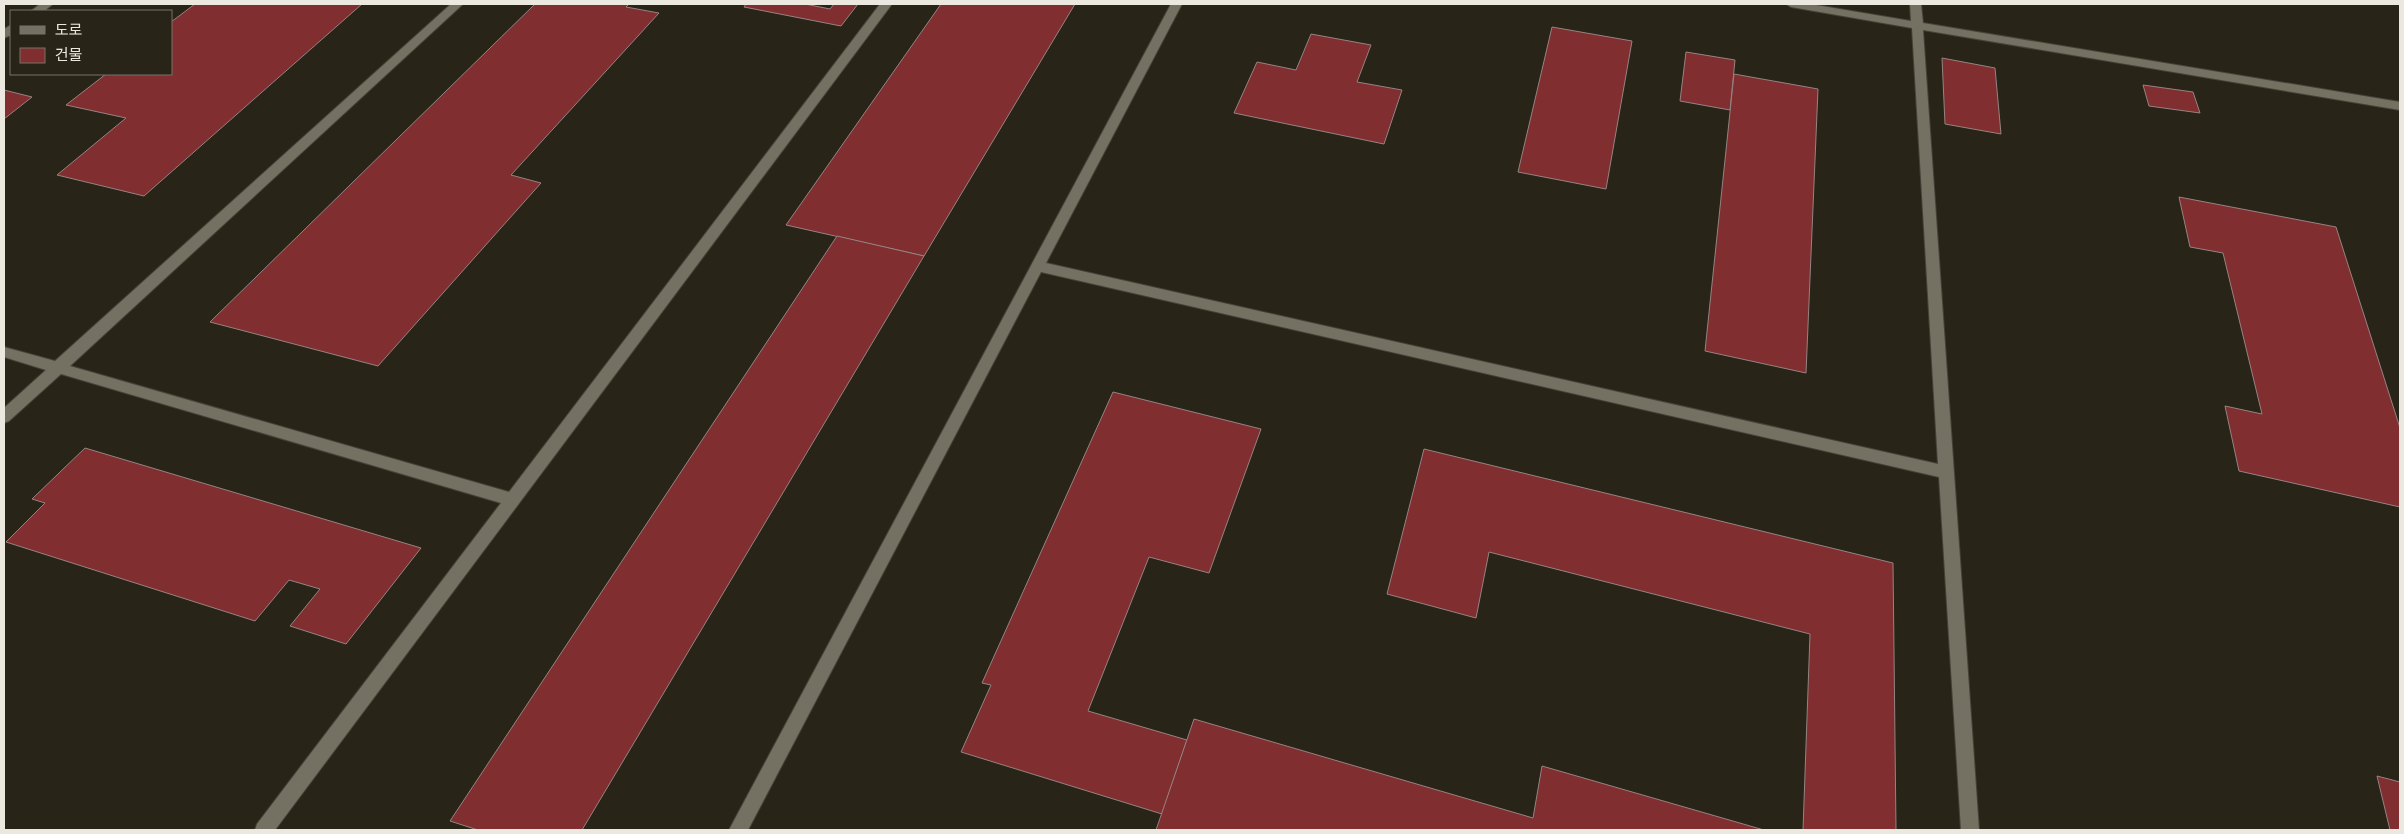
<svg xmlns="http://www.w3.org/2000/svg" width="2404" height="834" font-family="Rubik,'Noto Sans KR',sans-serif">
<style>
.building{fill:#802e2f;stroke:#968382}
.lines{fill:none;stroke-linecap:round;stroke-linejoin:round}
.minor-casing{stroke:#454239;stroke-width:2}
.minor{fill:#747162;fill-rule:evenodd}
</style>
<rect width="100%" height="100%" fill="#282518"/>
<!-- building -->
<g class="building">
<path d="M195,4H362L144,196L57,175L126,118L66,105L106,74H171V22Z"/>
<path d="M535,4H629L626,7L659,13L511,175L541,183L378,366L210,322Z"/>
<path d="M746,4H805L830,9L834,4H858L841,26L744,7Z"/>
<path d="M941,4H1075L924,256L786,225Z"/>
<path d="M1552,27L1632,41L1606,189L1518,172Z"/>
<path d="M1311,34L1371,45L1357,82L1402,90L1384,144L1234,113L1257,62L1296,70Z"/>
<path d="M1686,52L1735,60L1730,110L1680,101Z"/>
<path d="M1942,58L1995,68L2001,134L1945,124Z"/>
<path d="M1734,74L1818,89L1806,373L1705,351Z"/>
<path d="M2143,85L2193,92L2200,113L2149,106Z"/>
<path d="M4,90L32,97L4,119Z"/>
<path d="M2179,197L2336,227L2400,428V507L2239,471L2225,406L2262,414L2223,253L2190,247Z"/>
<path d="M837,236L924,256L582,830H478L450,821Z"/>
<path d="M1113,392L1261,429L1209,573L1149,557L1088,711L1187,740L1162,814L961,752L991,685L982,683Z"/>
<path d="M85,448L421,548L346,644L290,626L320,589L289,580L255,621L6,542L45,503L32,499Z"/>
<path d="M1424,449L1893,563L1896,830H1803L1810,634L1489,552L1476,618L1387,594Z"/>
<path d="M1194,719L1533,818L1542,766L1764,830H1156Z"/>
<path d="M2377,776L2400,782V830H2390Z"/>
</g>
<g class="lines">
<!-- minor casing -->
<g class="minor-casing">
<g id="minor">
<path d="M40,4H53L44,11H31Z"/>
<path d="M451,4H463L70,366L509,492L880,4H892L275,830H255L257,824L501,503L61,374L9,421L4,423V408L46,370L4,357V347L55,361Z"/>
<path d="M1171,4H1182L1046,263L1938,464L1912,28L1791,7L1786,4H1810L1911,21L1910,4H1921L1923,23L2400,102V110L1923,30L1979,830H1961L1939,477L1041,272L748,830H729Z"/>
<path d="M11,25V35L4,38V29Z"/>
</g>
</g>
<!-- minor -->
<use href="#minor" class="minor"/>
</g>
<!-- border -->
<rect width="2404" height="834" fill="none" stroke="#eae8df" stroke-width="10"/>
<!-- legend -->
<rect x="10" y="10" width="162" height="65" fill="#282518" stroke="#767368"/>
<rect x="20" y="26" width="25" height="8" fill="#747162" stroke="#767368"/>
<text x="55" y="35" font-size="15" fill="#eae8df">도로</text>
<rect x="20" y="48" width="25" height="15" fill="#802e2f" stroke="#767368"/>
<text x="55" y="60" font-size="15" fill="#eae8df">건물</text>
</svg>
